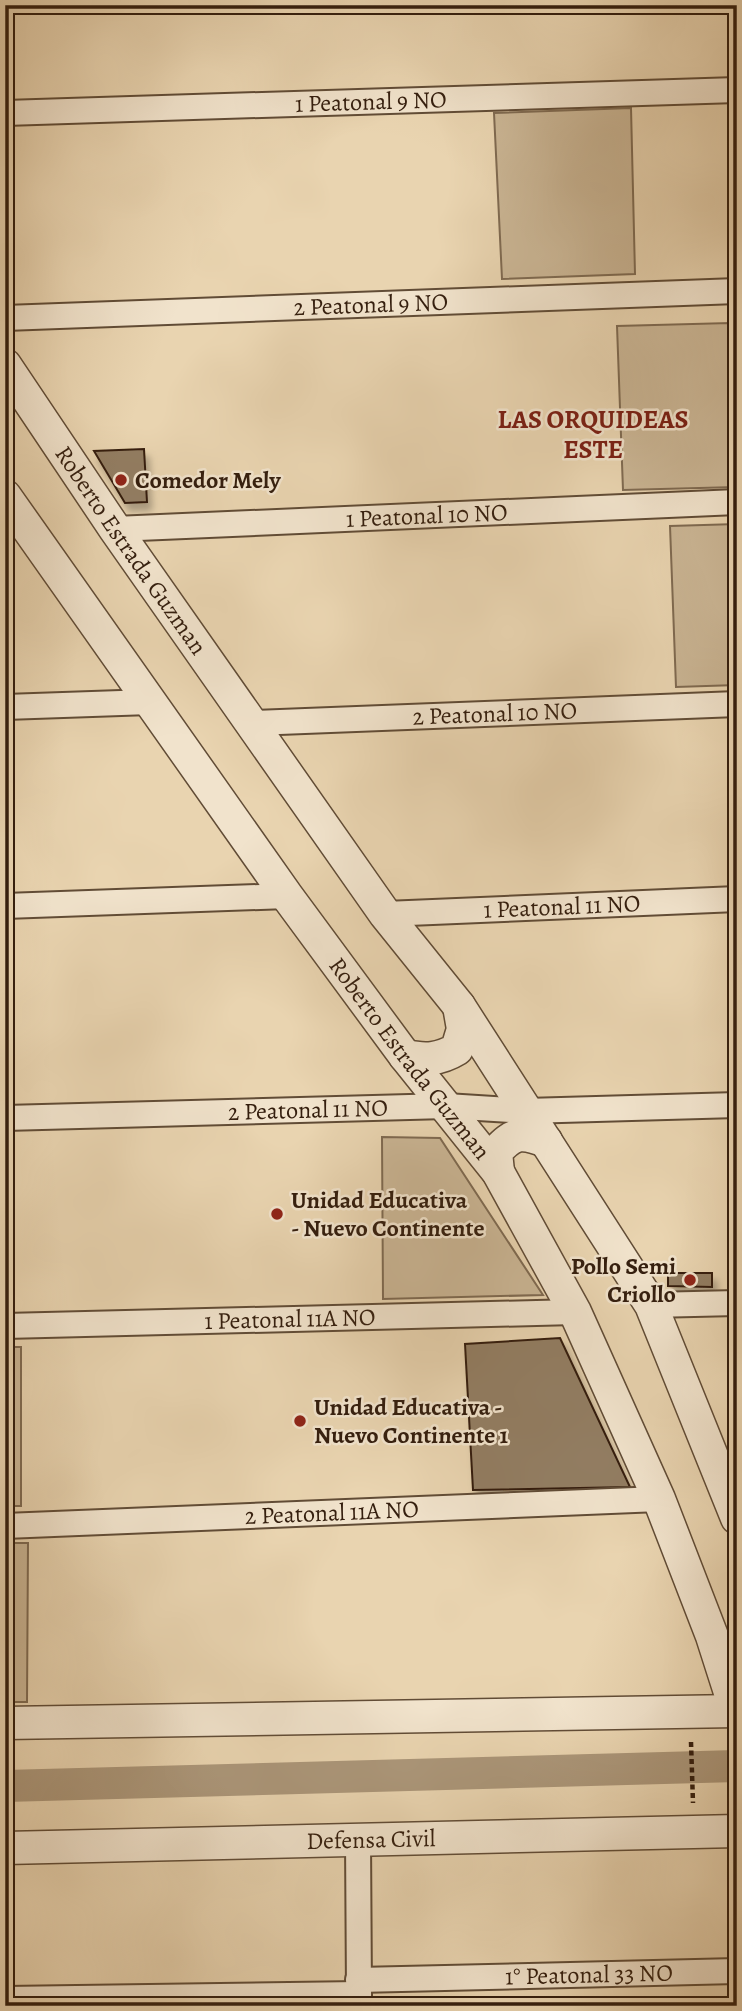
<svg xmlns="http://www.w3.org/2000/svg" width="742" height="2011" font-family="Alegreya,serif">
<style>
.green{fill:#cab594;stroke:#7f6a51;stroke-width:2}
.lines{fill:none;stroke-linecap:round;stroke-linejoin:round}
.canal{stroke:#ab9679;stroke-width:32}
.building{fill:#927d62;stroke:#341e0e;stroke-width:2;filter:url(#shadow)}
.minor-casing{stroke:#614c36;stroke-width:28}
.tertiary-casing{stroke:#614c36;stroke-width:35}
.path{stroke:#341e0e;stroke-width:4.5;stroke-dasharray:5 3.5;stroke-linecap:butt}
.minor{stroke:#f1e3cc;stroke-width:24}
.tertiary{stroke:#f1e3cc;stroke-width:32}
.poi-dot{fill:#8f2418;stroke:#f1e3cc;stroke-width:2.5}
.labels{text-anchor:middle;dominant-baseline:central;stroke-width:5;stroke-linejoin:round;paint-order:stroke}
.street-label{font-size:24px;fill:#341e0e;stroke:#f1e3cc}
.poi-label{font-size:24px;font-weight:bold;fill:#341e0e;stroke:#f1e3cc;text-anchor:start}
.neighbourhood-label{font-size:26px;font-weight:bold;fill:#7a1f14;stroke:#f1e3cc}
</style>
<defs>
<filter id="shadow"><feDropShadow dx="4.5" dy="8" stdDeviation="3.5" flood-color="#0004"/></filter>
</defs>
<rect width="100%" height="100%" fill="#e9d4b0"/>
<filter id="stains"><feTurbulence type="fractalNoise" baseFrequency=".00286" numOctaves="4"/><feColorMatrix values="0 0 0 0 .2 0 0 0 0 .09 0 0 0 0 .02 0 0 0 .5 -.17"/></filter>
<radialGradient id="worn" r=".72"><stop offset=".6" stop-color="#630" stop-opacity="0"/><stop offset="1" stop-color="#630" stop-opacity=".3"/></radialGradient>
<!-- green -->
<g class="green">
<path d="M631,108L635,274L502,279L494,113Z"/>
<path d="M730,323L737,487L623,490L617,326Z"/>
<path d="M737,524V685L676,687L670,526Z"/>
<path d="M382,1137L440,1138L543,1295L383,1299Z"/>
<rect x="5" y="1347" width="16" height="159"/>
<path d="M5,1543H28L27,1702H5Z"/>
</g>
<g class="lines">
<!-- canal -->
<path class="canal" d="M5,1786L737,1766"/>
</g>
<!-- building -->
<g class="building">
<path d="M144,449L147,502L125,503L94,451Z"/>
<path d="M668,1273H712V1287L668,1286Z"/>
<path d="M560,1338L630,1487L473,1490L465,1344Z"/>
</g>
<g class="lines">
<!-- minor casing -->
<g class="minor-casing">
<g id="minor">
<path id="s1" d="M5,113L737,90"/>
<path id="s2" d="M5,318L737,291"/>
<path id="s3" d="M115,529L737,502"/>
<path d="M5,707L150,702"/>
<path id="s4" d="M252,723L737,704"/>
<path d="M5,906L287,896"/>
<path id="s5" d="M385,914L737,899"/>
<path id="s6" d="M5,1118L446,1106L526,1111L737,1105"/>
<path d="M651,1305L737,1303"/>
<path id="s7" d="M5,1326L575,1312"/>
<path id="s8" d="M5,1526L659,1499"/>
<path d="M358,1839L359,1995"/>
<path id="s9" d="M358,1980L737,1971"/>
<path d="M5,1999L359,1994"/>
</g>
</g>
<!-- tertiary casing -->
<g class="tertiary-casing">
<g id="tertiary">
<path id="s10" d="M5,365L115,529L385,914L459,1006L651,1305L737,1518"/>
<path id="s11" d="M5,496L287,896L405,1056L498,1172L575,1312L659,1499L712,1636L736,1711"/>
<path d="M405,1056C425,1060 439,1060 457,1049L463,1029L459,1006"/>
<path d="M498,1172L496,1152C514,1132 521,1132 546,1141"/>
<path d="M5,1723L737,1711"/>
<path id="s12" d="M5,1848L737,1831"/>
</g>
</g>
<!-- path -->
<path class="path" d="M691,1742L693,1803"/>
<!-- minor -->
<use href="#minor" class="minor"/>
<!-- tertiary -->
<use href="#tertiary" class="tertiary"/>
</g>
<!-- markers -->
<g class="poi-dot">
<circle cx="121" cy="480" r="7"/>
<circle cx="277" cy="1214" r="7"/>
<circle cx="690" cy="1280" r="7"/>
<circle cx="300" cy="1421" r="7"/>
</g>
<g class="labels">
<!-- street labels -->
<g class="street-label">
<text stroke="none"><textPath href="#s1" startOffset="366">1 Peatonal 9 NO</textPath></text>
<text stroke="none"><textPath href="#s2" startOffset="366">2 Peatonal 9 NO</textPath></text>
<text stroke="none"><textPath href="#s3" startOffset="312">1 Peatonal 10 NO</textPath></text>
<text stroke="none"><textPath href="#s10" startOffset="224">Roberto Estrada Guzman</textPath></text>
<text stroke="none"><textPath href="#s4" startOffset="243">2 Peatonal 10 NO</textPath></text>
<text stroke="none"><textPath href="#s5" startOffset="177">1 Peatonal 11 NO</textPath></text>
<text stroke="none"><textPath href="#s11" startOffset="693">Roberto Estrada Guzman</textPath></text>
<text stroke="none"><textPath href="#s6" startOffset="303">2 Peatonal 11 NO</textPath></text>
<text stroke="none"><textPath href="#s7" startOffset="285">1 Peatonal 11A NO</textPath></text>
<text stroke="none"><textPath href="#s8" startOffset="327">2 Peatonal 11A NO</textPath></text>
<text stroke="none"><textPath href="#s12" startOffset="366">Defensa Civil</textPath></text>
<text stroke="none"><textPath href="#s9" startOffset="231">1° Peatonal 33 NO</textPath></text>
</g>
<!-- poi labels -->
<g class="poi-label">
<text x="135" y="480">Comedor Mely</text>
<text x="291" y="1200">Unidad Educativa<tspan x="291" dy="28">- Nuevo Continente</tspan></text>
<text x="676" y="1266" text-anchor="end">Pollo Semi<tspan x="676" dy="28">Criollo</tspan></text>
<text x="314" y="1407">Unidad Educativa -<tspan x="314" dy="28">Nuevo Continente 1</tspan></text>
</g>
<!-- neighbourhood labels -->
<g class="neighbourhood-label">
<text x="593" y="419">LAS ORQUIDEAS<tspan x="593" dy="30">ESTE</tspan></text>
</g>
</g>
<!-- margin -->
<rect width="742" height="2011" fill="none" stroke="#e9d4b0" stroke-width="28"/>
<rect x="7" y="7" width="728" height="1997" fill="none" stroke="#341e0e" stroke-width="3.5"/>
<rect x="14" y="14" width="714" height="1983" fill="none" stroke="#341e0e" stroke-width="2"/>
<rect width="100%" height="100%" filter="url(#stains)"/>
<rect width="100%" height="100%" fill="url(#worn)"/>
</svg>
